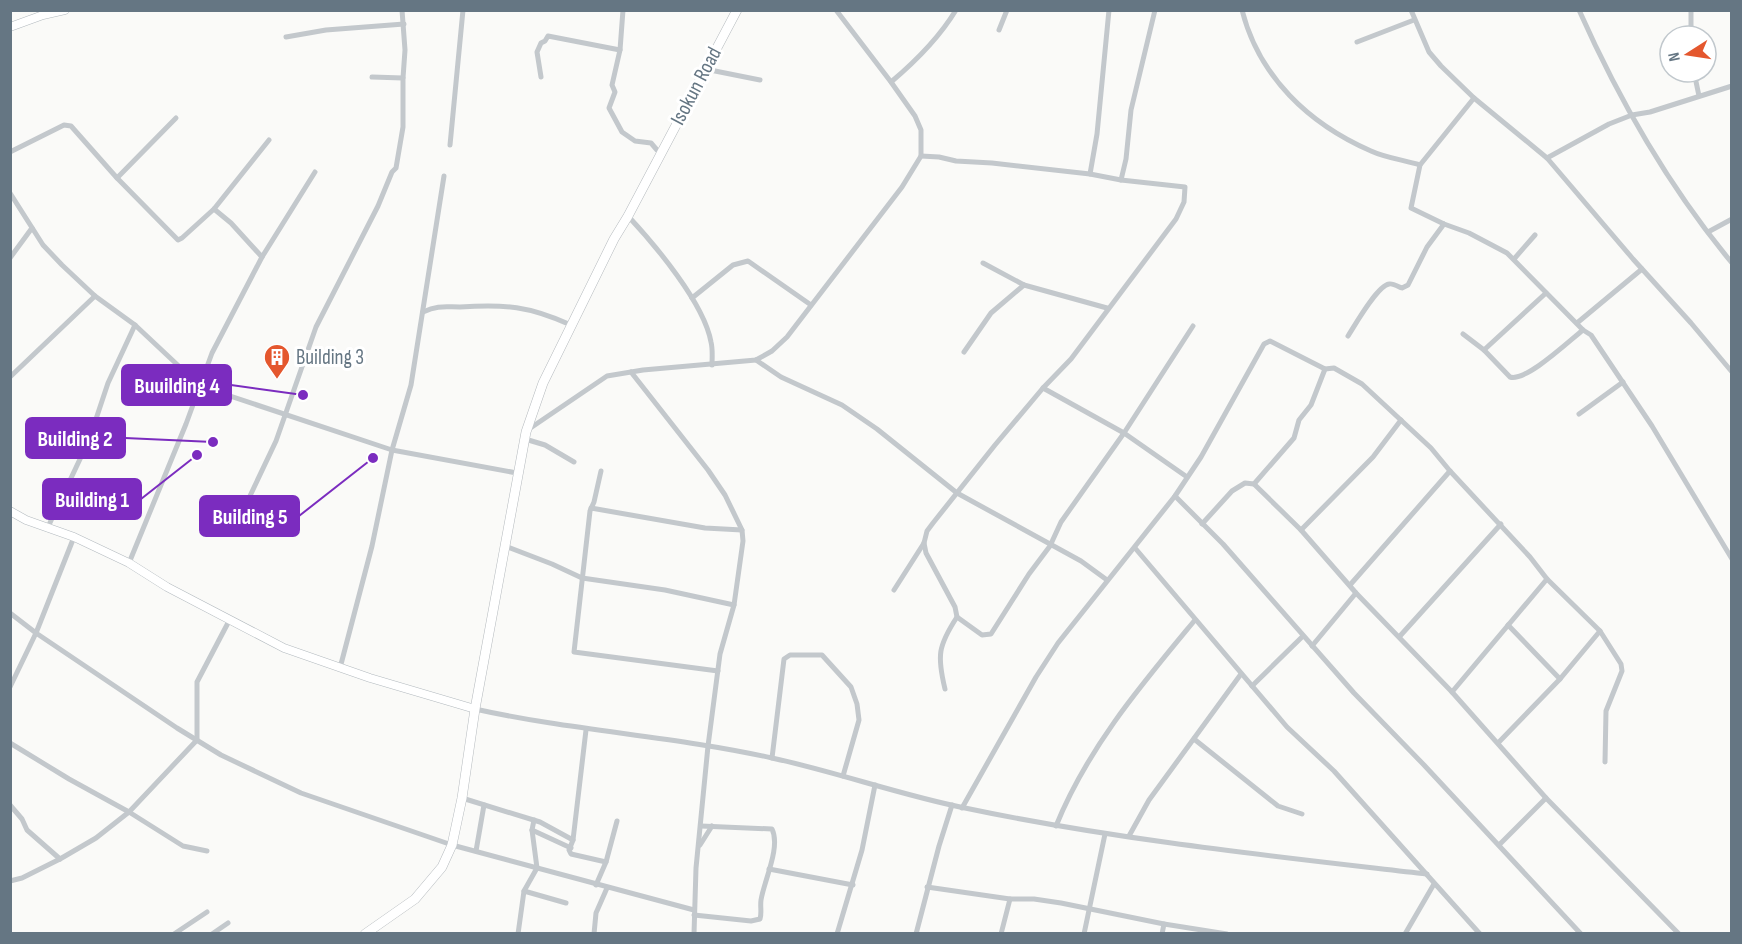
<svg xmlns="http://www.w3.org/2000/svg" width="1742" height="944" font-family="'Sofia Sans Condensed',sans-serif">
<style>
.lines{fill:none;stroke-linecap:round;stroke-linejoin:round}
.secondary-casing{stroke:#b3babf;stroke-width:9}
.primary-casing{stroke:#b5babe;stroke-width:10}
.street{stroke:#c3c8cc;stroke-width:5}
.secondary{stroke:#fff;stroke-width:8}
.primary{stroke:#fff;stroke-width:9}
.labels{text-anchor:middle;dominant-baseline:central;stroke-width:6;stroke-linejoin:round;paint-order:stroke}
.street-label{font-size:21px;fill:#657683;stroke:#fff}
.poi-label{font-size:21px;fill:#657683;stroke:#fff;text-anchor:start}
.leader{fill:none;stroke:#7b2cbf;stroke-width:2}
.callout-dot{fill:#7b2cbf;stroke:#fff;stroke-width:2}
.callout{fill:#7b2cbf;stroke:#7b2cbf;stroke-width:2}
.callout-label{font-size:22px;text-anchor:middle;font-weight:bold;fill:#fff}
</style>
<rect width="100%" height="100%" fill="#fafaf8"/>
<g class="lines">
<!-- secondary casing -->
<g class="secondary-casing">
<g id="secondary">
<path d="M10,27L43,15L65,10"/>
<path d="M10,511L26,520L74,537L129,563L167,587L284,648L370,678L475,709"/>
</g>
</g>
<!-- primary casing -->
<g class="primary-casing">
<path id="primary" d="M365,934L415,899L442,867L452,845L462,798L475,709L526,432L543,383L614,239L628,216L737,10"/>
</g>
<!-- street -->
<g class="street">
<path d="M623,10L620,50L612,85L615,92L609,108L622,132L635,141L651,143L657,150L661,151"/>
<path d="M1242,10C1259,77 1309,124 1371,151C1386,158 1404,160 1420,165"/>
<path d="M1411,10L1429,52L1441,66L1474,98L1547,158L1633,259L1691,323L1732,372"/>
<path d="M1579,10C1619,100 1669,187 1732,263"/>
<path d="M999,30L1007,10"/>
<path d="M1691,36V10"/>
<path d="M286,37L326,30L404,24"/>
<path d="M1357,42L1414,20"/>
<path d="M705,69L760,80"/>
<path d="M1694,72L1699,96"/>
<path d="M372,77L403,78"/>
<path d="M541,77L537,52L541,43L545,41L548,36L620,50"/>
<path d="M891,82C916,61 939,38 956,10"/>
<path d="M1474,98L1420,165L1411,208L1444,224L1469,233L1507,253L1583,330L1591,335L1652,426L1732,559"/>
<path d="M450,145L463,10"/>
<path d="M10,152L64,125L71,126L117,178L178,240L182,238L214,209L269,140"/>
<path d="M1547,158L1609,124L1632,115L1650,112L1732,86"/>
<path d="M1090,174L1097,134L1109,10"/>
<path d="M117,178L176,118"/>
<path d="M1121,180L1126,159L1131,110L1155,10"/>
<path d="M10,193L43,245L62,265L95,296L135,325L200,386L392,450L517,473"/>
<path d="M214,209L231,223L262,257"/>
<path d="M628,216C655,245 704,303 711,342C713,350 712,358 712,365"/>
<path d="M1708,232L1732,219"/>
<path d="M10,258L32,228"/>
<path d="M1514,259L1535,235"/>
<path d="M983,263L1024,285L1107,308"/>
<path d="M692,298L733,265L748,261L811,305"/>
<path d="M423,312C438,305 445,307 460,307C505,304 529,306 571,325"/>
<path d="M1577,323L1642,269"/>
<path d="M1463,334L1484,350L1510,377C1526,382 1569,341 1583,330"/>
<path d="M1348,336C1355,325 1377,286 1389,284C1393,283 1399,287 1402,288L1408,285L1427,247L1444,224"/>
<path d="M1484,350L1546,293"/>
<path d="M964,352L991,313L1024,285"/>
<path d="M756,360L781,377L842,405L877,429L957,493L1081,561L1107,580"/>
<path d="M631,372L708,470L725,495L742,530L743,541L734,605L720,654L708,746L696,868L694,934"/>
<path d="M10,377L95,296"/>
<path d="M1043,388L1124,433L1187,477"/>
<path d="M1579,414L1623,382"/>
<path d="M526,431L607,376L643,370L756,360L772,351L787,337L902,187L921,156V130L915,116L891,82L836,10"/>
<path d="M525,439L545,445L574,462"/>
<path d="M601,471L594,502L590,511L574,652L718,671"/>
<path d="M1254,484L1294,438L1299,420L1311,405L1325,369"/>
<path d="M1175,496L1223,544L1354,693L1424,765L1581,934"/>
<path d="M249,498L276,441L316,327L378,206L392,172L396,168L403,127V78L405,50L402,10"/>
<path d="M591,508L705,528L742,530"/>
<path d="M1202,524L1232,491L1245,483L1254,484L1301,530L1356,593L1452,692L1546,798L1679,934"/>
<path d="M47,529L89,440L108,383L135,325"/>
<path d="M1301,530L1373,457L1401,420"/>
<path d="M924,543L926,553L955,607L957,617C938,646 937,656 945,689"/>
<path d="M505,546L552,564L582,578L665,590L734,605"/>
<path d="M1135,548L1287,727L1334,771L1480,934"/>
<path d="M129,563L186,424L212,353L262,257L315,172"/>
<path d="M1350,585L1450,471"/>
<path d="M894,590L924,543L927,531L933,523L995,445L1043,388L1071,359L1176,219L1184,202L1185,187L1121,180L1090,174L992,163L956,161L939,157L921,156"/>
<path d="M10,613L36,633L177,728L221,755L301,793L452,845L694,910"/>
<path d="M957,617L982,635L991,634L1029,574L1050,546L1061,522L1124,433L1193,326"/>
<path d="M1508,625L1560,679"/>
<path d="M1400,636L1501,524"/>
<path d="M1312,646L1356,593"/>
<path d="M340,668L372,546L392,450L411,385L444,176"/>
<path d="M1252,686L1303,636"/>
<path d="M10,687L36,633L74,537"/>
<path d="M1452,692L1547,579"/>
<path d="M475,709C573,731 674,736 772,758C837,772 900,795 965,808C1117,840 1272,856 1427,874"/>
<path d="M586,730L573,840L569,850L571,854L606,862"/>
<path d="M1194,739L1278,806L1302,814"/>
<path d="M1499,742L1560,679L1600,631"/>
<path d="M10,743L69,779L129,812L183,846L207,851"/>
<path d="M772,758L784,659L790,655H822L851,687L857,704L859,720L843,776"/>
<path d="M462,798L540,822L573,840"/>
<path d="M10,805L22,819L27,830L60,859"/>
<path d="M962,808L1036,677L1058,643L1175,496L1201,457L1264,344L1270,341L1325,369L1334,368L1362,384L1431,448L1450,471L1530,557L1547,579L1600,631L1621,664L1622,671L1606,711L1605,762"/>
<path d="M1056,826C1088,747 1142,684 1195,620"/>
<path d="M532,830L571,848"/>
<path d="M1129,836L1149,800L1241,674"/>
<path d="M700,845L712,826"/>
<path d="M1499,845L1546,798"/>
<path d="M476,851L484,805"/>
<path d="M769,869L853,885"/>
<path d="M10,881L22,878L60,859L96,838L129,812L197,740V682L229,621"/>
<path d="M596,885L606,862L617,821"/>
<path d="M927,887L1010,899H1034L1061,903L1164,924L1227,934"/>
<path d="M524,891L566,903"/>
<path d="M694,915L751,921L760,919C762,913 760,907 761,900C764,881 781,847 772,829L701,826"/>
<path d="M174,934L207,912"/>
<path d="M212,934L228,923"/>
<path d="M518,934L524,891L537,868L532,830L534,820"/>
<path d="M594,934L596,913L607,888"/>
<path d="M837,934L862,850L875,785"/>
<path d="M916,934L939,846L952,805"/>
<path d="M1001,934L1010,899"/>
<path d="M1084,934L1105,834"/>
<path d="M1162,934L1164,924"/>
<path d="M1405,934L1434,884"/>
</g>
<!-- secondary -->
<use href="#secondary" class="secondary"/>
<!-- primary -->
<use href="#primary" class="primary"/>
</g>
<!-- icons -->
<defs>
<g id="building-pin" transform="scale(1.35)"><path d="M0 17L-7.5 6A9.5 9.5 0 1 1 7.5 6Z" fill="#e4572e" stroke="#fff"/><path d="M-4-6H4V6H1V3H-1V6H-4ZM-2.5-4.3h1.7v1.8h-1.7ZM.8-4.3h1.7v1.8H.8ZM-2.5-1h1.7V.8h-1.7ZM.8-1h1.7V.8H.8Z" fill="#fff"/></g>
</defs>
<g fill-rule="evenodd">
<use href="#building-pin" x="277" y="357"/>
</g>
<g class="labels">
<!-- street labels -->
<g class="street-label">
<text transform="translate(696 86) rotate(-62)">Isokun Road</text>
</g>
<!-- poi labels -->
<g class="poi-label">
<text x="296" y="357">Building 3</text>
</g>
</g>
<!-- callouts -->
<path class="leader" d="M303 395L231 385M213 442L125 438M197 455L141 499M373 458L299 516"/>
<g class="callout-dot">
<circle cx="303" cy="395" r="6"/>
<circle cx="213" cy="442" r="6"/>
<circle cx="197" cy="455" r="6"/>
<circle cx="373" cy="458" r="6"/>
</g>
<g class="callout">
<rect x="122" y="365" width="109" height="40" rx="6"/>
<rect x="26" y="418" width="99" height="40" rx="6"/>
<rect x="43" y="479" width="98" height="40" rx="6"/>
<rect x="200" y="496" width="99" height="40" rx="6"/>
</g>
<g class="callout-label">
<text x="177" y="393">Buuilding 4</text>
<text x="75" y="446">Building 2</text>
<text x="92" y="507">Building 1</text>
<text x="250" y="524">Building 5</text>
</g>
<!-- border -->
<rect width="1742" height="944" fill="none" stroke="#657683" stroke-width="24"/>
<!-- north arrow -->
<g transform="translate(1688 54) rotate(258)"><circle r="28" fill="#ffffff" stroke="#c1c8cd" stroke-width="1.5"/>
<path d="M0-4.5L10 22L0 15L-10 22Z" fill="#e4572e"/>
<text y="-9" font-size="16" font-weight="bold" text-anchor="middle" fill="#657683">N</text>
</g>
</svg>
